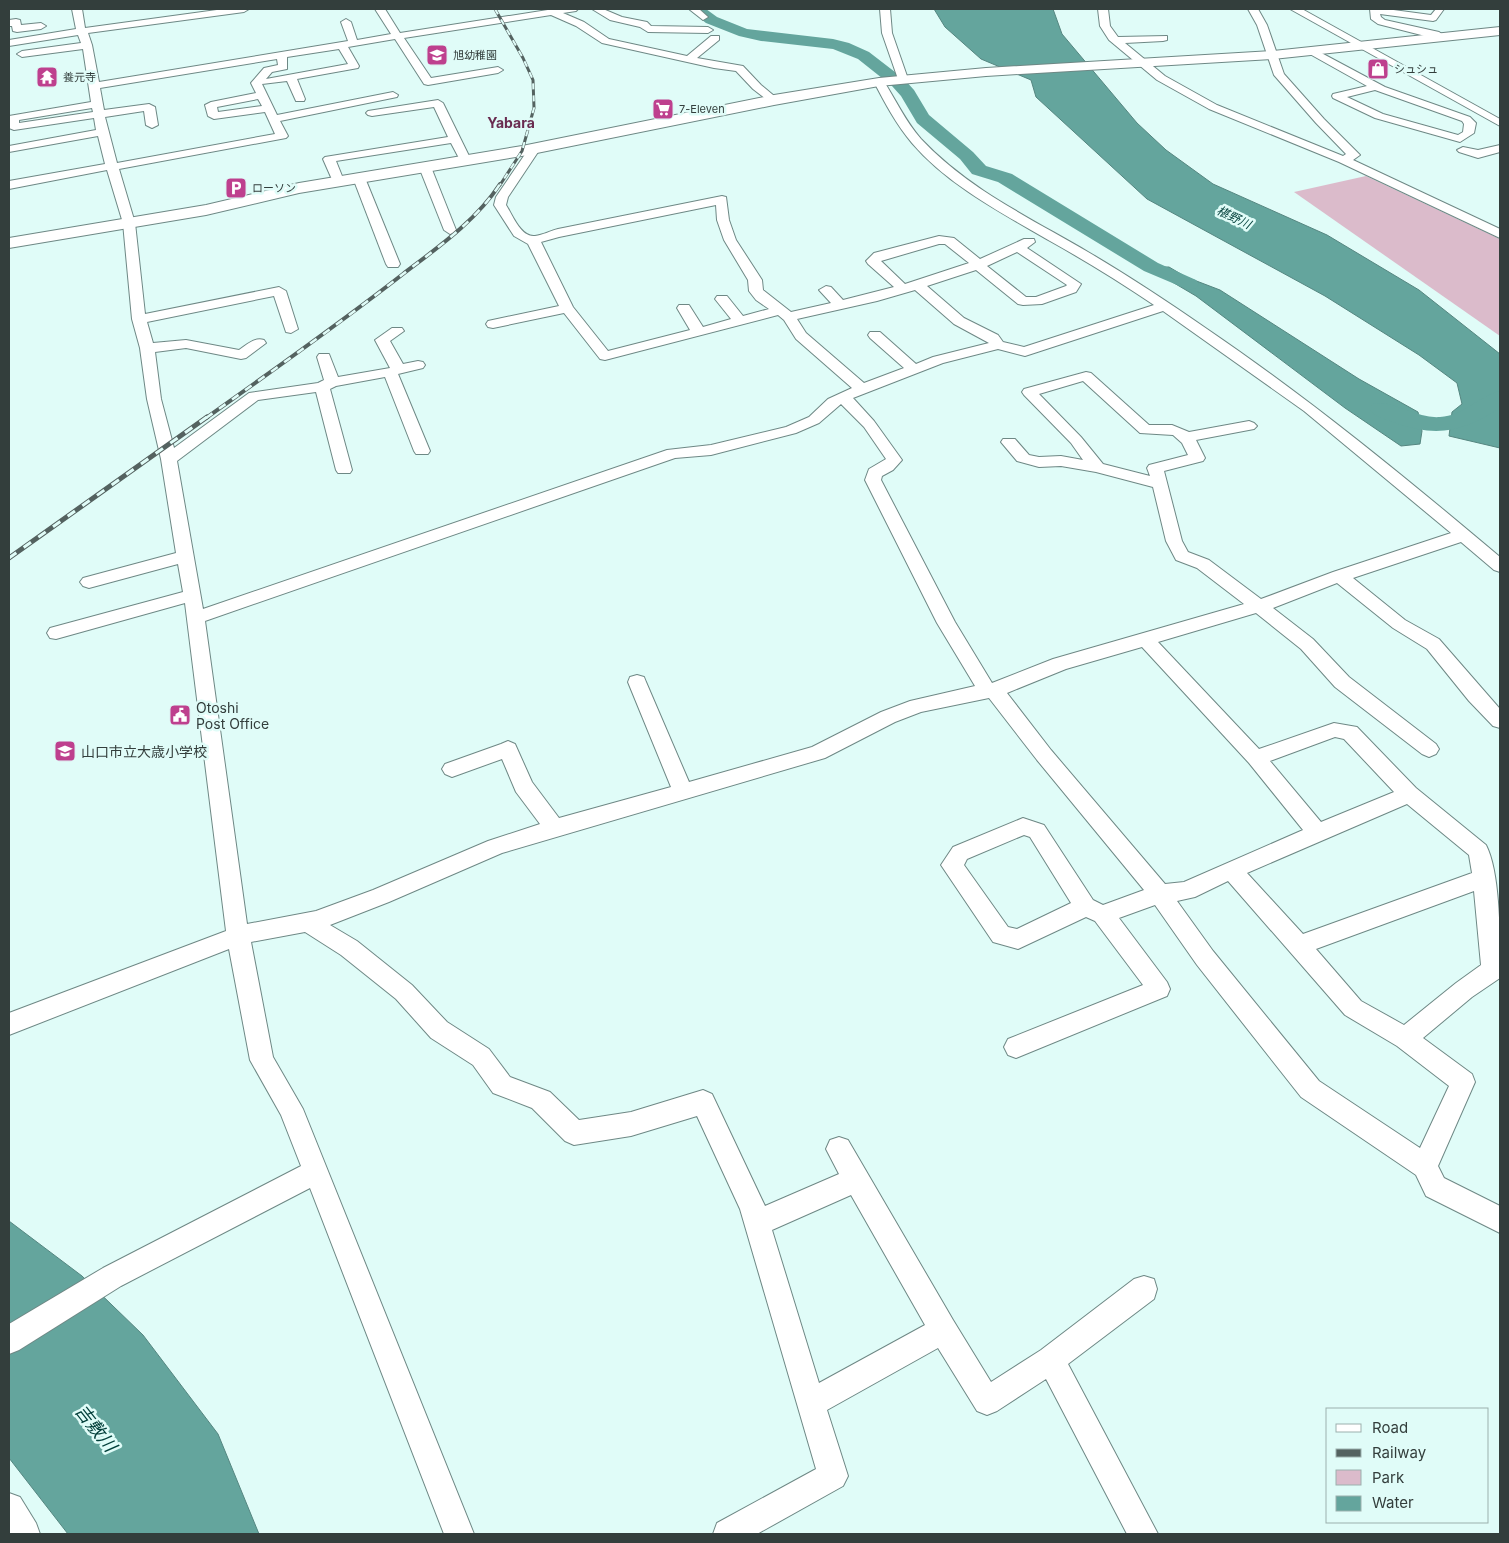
<svg xmlns="http://www.w3.org/2000/svg" width="1509" height="1543" font-family="Inter,'Noto Sans JP',sans-serif">
<style>
.green{fill:#dbbbcb}
.water{fill:#64a59d;stroke:#558680}
.lines{fill:none;stroke-linecap:round;stroke-linejoin:round}
.river{fill:#64a59d;fill-rule:evenodd}
.street-casing{stroke:#6e8885;stroke-width:2}
.secondary-casing{stroke:#6e8885;stroke-width:2}
.street{fill:#fff;fill-rule:evenodd}
.secondary{fill:#fff;fill-rule:evenodd}
.rail-far2-casing{stroke:#546260;stroke-width:3}
.rail-far1-casing{stroke:#546260;stroke-width:4}
.rail-casing{stroke:#546260;stroke-width:5}
.rail-far2{stroke:#e0fcf8;stroke-width:2;stroke-dasharray:6;stroke-linecap:butt}
.rail-far1{stroke:#e0fcf8;stroke-width:2.5;stroke-dasharray:8;stroke-linecap:butt}
.rail{stroke:#e0fcf8;stroke-width:3;stroke-dasharray:9;stroke-linecap:butt}
.labels{text-anchor:middle;dominant-baseline:central;stroke-width:5;stroke-linejoin:round;paint-order:stroke}
.far-poi-label{font-size:11px;fill:#333e3c;stroke:#e0fcf8;text-anchor:start}
.far-water-label{font-size:12px;font-style:italic;fill:#003e39;stroke:#e0fcf8}
.far-quarter-label{font-size:14px;font-weight:bold;fill:#692c50;stroke:#e0fcf8}
.poi-label{font-size:14px;fill:#333e3c;stroke:#e0fcf8;text-anchor:start}
.near-water-label{font-size:18px;font-style:italic;fill:#003e39;stroke:#e0fcf8}
</style>
<rect width="100%" height="100%" fill="#e0fcf8"/>
<!-- green -->
<path class="green" d="M1366,176L1500,239V336L1294,192Z"/>
<!-- water -->
<g class="water">
<path d="M934,9H1053L1062,34L1137,123L1166,150L1213,184L1327,235L1419,290L1500,354V448L1449,436L1452,412L1462,404L1457,383L1419,355L1325,296L1147,199L1036,97L1031,80L981,59L945,27Z"/>
<path d="M1151,267H1169L1186,277L1220,290L1359,379L1418,412L1422,431L1420,444L1401,446L1345,408L1196,296L1157,273Z"/>
<path d="M9,1221L82,1276L143,1335L218,1434L259,1534H68L9,1458Z"/>
</g>
<g class="lines">
<!-- river -->
<g class="river">
<path d="M688,9H706L717,17L747,29L833,39L849,43L869,52L904,79L914,90L929,115L973,152L986,166L1012,174L1158,263L1196,280L1199,284L1196,288L1189,290L1144,271L998,182L972,174L960,159L917,123L901,96L892,86L858,59L833,49L761,41L739,36L706,23Z"/>
<path d="M1500,391V408C1464,431 1438,438 1396,423C1387,420 1375,417 1369,409L1373,404C1394,399 1416,419 1440,417C1463,416 1479,396 1500,391Z"/>
</g>
<!-- street casing -->
<g class="street-casing">
<g id="street">
<path d="M72,9H82L85,28L224,9H249L244,12L88,33L92,45L99,82L348,41L341,22L346,19L351,22L357,40L391,34L375,9H385L400,33L554,9H578L576,11L563,13L584,22L609,39L687,56L711,36H719V40L697,58L743,66L761,85L779,100L778,102H770L753,89L736,71L714,68L602,43L576,26L551,15L404,38L431,78L498,67L503,70L498,73L428,85L424,84L395,39L348,47L359,66L358,68L297,79L305,99L304,101H296L287,81L262,84L277,115L393,92L398,95L397,97L280,121L288,136L286,138L119,169L135,223L145,314L279,287L286,291L298,329L291,333L286,332L274,296L147,322L153,343L186,340L239,350C247,345 254,337 264,340L266,343L246,358L241,359L186,348L155,352L161,399L174,448L249,393L318,383L324,380L317,357L319,354H329L338,377L390,368L375,340L392,328H402L404,331L390,341L403,364L418,361L423,362L425,365L423,368L398,374L430,451L428,454H416L414,451L385,377L336,386L330,389L352,470L350,473H338L336,470L316,392L258,400L177,461L203,609L667,450L711,445L786,427L809,417L828,399L852,388L796,339L784,320L778,315L605,360L600,359L564,313L493,328L488,327L486,324L488,321L559,306L528,244L514,236L494,205L496,197L530,147H538L540,149L508,197L506,205C512,214 521,238 535,236C543,235 550,231 558,229L722,196L726,197L729,220L736,240L762,280L763,290L791,312L831,303L819,290L826,286L831,287L843,300L894,287L868,264L866,261L874,253L939,236L954,238L980,259L1024,239H1034L1035,242L1027,248L1081,284L1076,292L1042,304L1023,305L1018,304L976,270L927,286L964,318L998,335L1003,342L1024,347L1154,305C1120,282 1086,261 1050,241C1002,213 949,186 912,143C896,124 885,103 874,82L879,79L883,80C896,100 905,121 921,139C968,189 1030,218 1088,252C1129,276 1168,302 1207,329C1310,399 1405,477 1500,557V572L1494,570L1461,542L1353,578L1405,620L1439,639L1500,709V728L1493,726L1469,701L1427,649L1393,628L1337,583L1273,608L1313,639L1349,677L1436,744L1439,749L1436,754L1429,757L1422,754L1335,687L1301,649L1256,613L1158,642L1259,749L1334,723L1357,727L1416,788L1486,845C1501,874 1500,944 1500,978L1472,997L1423,1038L1472,1074L1475,1082L1438,1166L1444,1178L1500,1206V1233L1426,1196L1416,1175L1301,1097L1197,965L1155,905L1119,918L1167,982L1170,989L1167,996L1016,1058L1008,1055L1004,1047L1008,1039L1143,985L1095,921L1086,917L1018,949L993,942L941,865L953,847L1023,818L1044,825L1093,900L1103,905L1144,890L1037,760L989,698L921,712L895,722L825,758L502,853L389,902L330,925L357,941L412,985L447,1022L489,1049L510,1077L550,1092L579,1120L631,1112L703,1090L712,1094L765,1206L839,1174L826,1149L830,1140L839,1137L848,1140L953,1320L991,1382L1041,1350L1134,1279L1144,1276L1154,1279L1157,1289L1154,1299L1068,1364L1158,1534H1127L1046,1379L997,1411L987,1415L977,1411L938,1348L827,1410L848,1476L843,1486L757,1534H713L717,1523L816,1469L740,1209L697,1116L631,1136L574,1145L565,1141L532,1108L493,1093L473,1065L431,1038L396,999L341,955L305,932L251,942L273,1057L303,1109L474,1534H444L310,1188L121,1286L19,1350L9,1354V1324L103,1268L301,1166L281,1115L250,1060L229,949L9,1035V1013L226,931L185,603L56,639L50,638L47,633L50,628L183,592L178,564L89,588L83,586L80,582L83,578L176,553L161,459L147,399L140,348L132,319L123,223L107,170L9,189V181L105,164L98,136L9,152V146L96,130L94,118L14,130L9,128V116L91,102L83,49L22,57L17,54L22,51L81,43L78,35L9,46V40L76,29ZM339,49L348,64L266,79L272,72L287,69V57ZM277,59L278,65L264,68L251,83L256,93L211,102L205,105L208,116L214,119L265,112L275,134L117,163L105,117L144,111L146,125L152,128L158,125L155,107L149,104L104,110L100,88ZM258,99L262,106L218,112L217,107ZM92,108L93,112L19,123V120ZM716,205L717,220L724,240L748,280L749,291L756,300L769,309L743,316L727,296H717L715,299L731,319L703,327L689,305H679L677,308L690,330L608,351L573,307L541,242L559,237ZM939,244H945L969,263L905,284L881,261ZM1017,252L1067,285L1066,286L1036,297H1026L987,266ZM915,290L954,324L989,343L933,357L916,364L880,332H870L868,335L870,338L904,368L864,383L806,333L797,319L877,301ZM1163,311L1304,411L1451,533L1333,572L1261,599L1209,560L1188,552L1182,541L1164,471L1203,461L1205,458L1196,440L1254,429L1257,426L1254,423L1249,421L1189,432L1172,425H1149L1091,373L1086,372L1024,389L1022,392L1024,395L1071,443L1083,460L1061,456L1039,457L1029,455L1015,439H1003L1001,442L1017,461L1039,467L1061,466L1096,472L1153,487L1166,541L1176,560L1197,568L1244,604L1053,659L992,683L955,622L881,480L882,476L893,470L902,460L874,421L853,398L943,363L998,349L1025,356ZM1083,381L1140,433L1173,435L1182,443L1188,455L1149,465L1147,468L1150,476L1103,464L1081,437L1039,394ZM841,404L864,427L886,459L869,469L865,480L937,623L975,686L910,701L881,712L812,747L689,782L646,682L644,677L637,675L630,677L628,682L671,787L559,818L532,782L515,744L508,741L501,744L445,764L442,769L445,774L452,777L502,759L516,792L540,824L488,841L373,890L316,911L247,924L205,621L675,458L711,455L796,433L819,423ZM1142,647L1249,763L1303,830L1184,882L1165,884L1051,750L1007,693L1066,669ZM1335,737L1344,739L1394,792L1321,822L1270,761ZM1407,804L1469,855L1472,873L1303,934L1247,873ZM1024,835L1030,837L1071,903L1017,929L1008,927L964,865L967,859ZM1228,881L1345,1015L1397,1046L1449,1086L1420,1148L1319,1081L1213,951L1177,901L1195,897ZM1474,891L1481,965L1456,983L1404,1025L1361,1001L1316,949ZM851,1195L925,1325L819,1383L772,1230Z"/>
<path d="M592,9H603L622,17L647,22L651,26L708,27L713,30L708,33L648,32L640,27L610,20Z"/>
<path d="M689,9H699L708,17L703,20Z"/>
<path d="M880,9H890L892,33L908,79L907,81H899L898,79L882,33Z"/>
<path d="M1098,9H1108L1110,26L1118,37L1167,36V40L1163,41L1125,43L1165,76L1217,105L1343,156L1346,154L1316,123L1274,75L1257,25L1248,9H1258L1267,25L1284,74L1324,119L1360,155L1353,160L1500,229V238L1339,162L1209,109L1157,80L1109,40L1100,26Z"/>
<path d="M1290,9H1302L1500,119V126Z"/>
<path d="M1370,9H1386L1431,15L1436,9H1444L1436,20L1433,21L1380,14L1381,17L1385,20L1439,32L1446,37L1441,40L1378,24L1371,19Z"/>
<path d="M16,19L20,20L21,25L41,23L46,26L41,29L17,32L13,31L12,26H9V20Z"/>
<path d="M1312,48L1385,87L1470,117L1476,123L1474,133L1460,142L1375,118L1333,98L1332,96L1333,94L1367,86L1308,53L1307,51L1308,49ZM1375,90L1462,121L1464,124L1463,132L1458,135L1383,114L1347,97Z"/>
<path d="M438,100L443,103L471,160L469,162H461L451,143L336,161L344,181L338,185L334,184L323,159L325,157L448,137L434,107L372,116L368,115L366,113L368,111Z"/>
<path d="M1500,145V152L1478,158L1459,152L1457,150L1463,147L1478,150Z"/>
<path d="M425,163L431,167L456,230L454,233L450,234L444,230L419,167Z"/>
<path d="M359,174L365,178L400,264L398,267H388L386,264L353,178Z"/>
<path d="M9,1493L20,1497L36,1523L40,1534H9Z"/>
</g>
</g>
<!-- secondary casing -->
<g class="secondary-casing">
<path id="secondary" d="M1500,27V35L1273,59L986,76L879,86L774,105L522,156L299,193L206,215L9,248V238L206,205L299,183L522,146L774,95L879,78L986,68L1273,51Z"/>
</g>
<!-- street -->
<use href="#street" class="street"/>
<!-- secondary -->
<use href="#secondary" class="secondary"/>
<!-- rail-far2 casing -->
<g class="rail-far2-casing">
<path id="rail-far2" d="M495,9L523,58L533,80L534,108L522,151L500,185"/>
</g>
<!-- rail-far1 casing -->
<g class="rail-far1-casing">
<path id="rail-far1" d="M206,418C272,371 339,324 403,274C437,248 476,221 500,184"/>
</g>
<!-- rail casing -->
<g class="rail-casing">
<path id="rail" d="M9,558L207,417"/>
</g>
<!-- rail-far2 -->
<use href="#rail-far2" class="rail-far2"/>
<!-- rail-far1 -->
<use href="#rail-far1" class="rail-far1"/>
<!-- rail -->
<use href="#rail" class="rail"/>
</g>
<!-- icons -->
<defs>
<g id="school-square" transform="scale(1.125)"><rect x="-9" y="-9" width="18" height="18" rx="4" fill="#be408e" stroke="#e0fcf8"/><path d="M0-5L7-2L0 1L-7-2ZM-4 1L0 2.5L4 1V4Q0 6-4 4Z" fill="#fff"/></g>
<g id="shop-square" transform="scale(1.125)"><rect x="-9" y="-9" width="18" height="18" rx="4" fill="#be408e" stroke="#e0fcf8"/><path d="M-5-2.5h2.3a2.7 3.5 0 0 1 5.4 0H5L5.5 6h-11ZM-1.5-2.5h3a1.5 2.3 0 0 0-3 0Z" fill="#fff"/></g>
<g id="temple-square" transform="scale(1.125)"><rect x="-9" y="-9" width="18" height="18" rx="4" fill="#be408e" stroke="#e0fcf8"/><path d="M0-6L5-2H3V0L6.5 2.5H4V6H1.5V3h-3V6H-4V2.5H-6.5L-3 0V-2H-5Z" fill="#fff"/></g>
<g id="supermarket-square" transform="scale(1.125)"><rect x="-9" y="-9" width="18" height="18" rx="4" fill="#be408e" stroke="#e0fcf8"/><path d="M-6-5.5h2.5l.6 2H6L4.5 2H-2.5L-4.4-4H-6ZM-1.5 3.2a1.3 1.3 0 1 0 .1 0ZM3 3.2a1.3 1.3 0 1 0 .1 0Z" fill="#fff"/></g>
<g id="parking-square" transform="scale(1.125)"><rect x="-9" y="-9" width="18" height="18" rx="4" fill="#be408e" stroke="#e0fcf8"/><path d="M-3.5-5.5H1a3.5 3.5 0 0 1 0 7H-1V5.5H-3.5ZM-1-3.4V-.6H.8a1.4 1.4 0 0 0 0-2.8Z" fill="#fff"/></g>
<g id="civic-square" transform="scale(1.125)"><rect x="-9" y="-9" width="18" height="18" rx="4" fill="#be408e" stroke="#e0fcf8"/><path d="M-.6-6.5H3V-4.5H.6V-3L4-1V1h2V6H-6V1h2V-1L-.6-3ZM-1.2 2.5V6h2.4V2.5Z" fill="#fff"/></g>
</defs>
<g fill-rule="evenodd">
<use href="#school-square" x="437" y="55"/>
<use href="#shop-square" x="1378" y="69"/>
<use href="#temple-square" x="47" y="77"/>
<use href="#supermarket-square" x="663" y="109"/>
<use href="#parking-square" x="236" y="188"/>
<use href="#civic-square" x="180" y="715"/>
<use href="#school-square" x="65" y="751"/>
</g>
<g class="labels">
<!-- far-poi labels -->
<g class="far-poi-label">
<text x="453" y="55">旭幼稚園</text>
<text x="1394" y="69">シュシュ</text>
<text x="63" y="77">養元寺</text>
<text x="679" y="109">7-Eleven</text>
<text x="252" y="188">ローソン</text>
</g>
<!-- far-water labels -->
<g class="far-water-label">
<text transform="translate(1234 217) rotate(26)">椹野川</text>
</g>
<!-- far-quarter labels -->
<g class="far-quarter-label">
<text x="511" y="122">Yabara</text>
</g>
<!-- poi labels -->
<g class="poi-label">
<text x="196" y="707">Otoshi<tspan x="196" dy="16">Post Office</tspan></text>
<text x="81" y="751">山口市立大歳小学校</text>
</g>
<!-- near-water labels -->
<g class="near-water-label">
<text transform="translate(96 1428) rotate(52)">吉敷川</text>
</g>
</g>
<!-- border -->
<rect width="1509" height="1543" fill="none" stroke="#333e3c" stroke-width="20"/>
<!-- legend -->
<rect x="1326" y="1408" width="162" height="115" fill="#e0fcf8" stroke="#9bb0ad"/>
<rect x="1336" y="1424" width="25" height="8" fill="#ffffff" stroke="#9bb0ad"/>
<text x="1372" y="1433" font-size="15" fill="#333e3c">Road</text>
<rect x="1336" y="1449" width="25" height="8" fill="#546260" stroke="#9bb0ad"/>
<text x="1372" y="1458" font-size="15" fill="#333e3c">Railway</text>
<rect x="1336" y="1470" width="25" height="15" fill="#dbbbcb" stroke="#9bb0ad"/>
<text x="1372" y="1483" font-size="15" fill="#333e3c">Park</text>
<rect x="1336" y="1496" width="25" height="15" fill="#64a59d" stroke="#9bb0ad"/>
<text x="1372" y="1508" font-size="15" fill="#333e3c">Water</text>
</svg>
